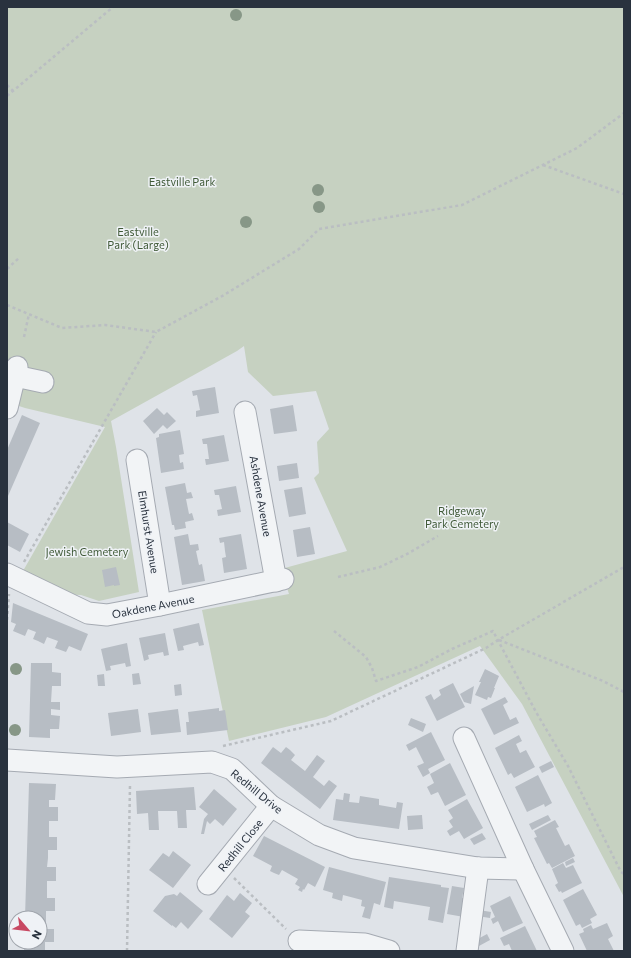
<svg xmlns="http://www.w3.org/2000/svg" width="631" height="958" font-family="Commissioner,sans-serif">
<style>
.green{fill:#c6d1c1}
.building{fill:#b7bdc4}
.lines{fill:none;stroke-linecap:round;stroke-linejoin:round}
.minor-casing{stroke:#a5aab2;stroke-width:23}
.path{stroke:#babec2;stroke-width:2.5;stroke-dasharray:3 3;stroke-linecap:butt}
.minor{stroke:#f2f4f6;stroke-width:21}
.tree{fill:#879787}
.labels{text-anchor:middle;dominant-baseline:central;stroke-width:3;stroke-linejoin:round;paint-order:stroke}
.park-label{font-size:11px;fill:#3f5937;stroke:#eff2f6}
.street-label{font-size:11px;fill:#29323e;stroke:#eff2f6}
</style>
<rect width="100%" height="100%" fill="#dfe3e8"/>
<!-- green -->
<path class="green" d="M7,7H624V897L522,704L480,646L326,717L229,741L202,610L289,594L281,569L347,551L314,478L319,473L317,442L329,429L316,391L273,396L248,372L244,346L237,351L111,421L116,447L139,592L99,601L81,595L57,594L23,571L105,427L25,408L7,402Z"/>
<!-- building -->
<g class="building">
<path d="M215,387L219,413L196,417V411L200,410L197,395L193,396L192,391Z"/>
<path d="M293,405L297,431L274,434L270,409Z"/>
<path d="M157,408L164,415L167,412L176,421L167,429L163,425L154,434L143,421Z"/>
<path d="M22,415L40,423L8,496L7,495V450Z"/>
<path d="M180,430L184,454L179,455L180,463L183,462L184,469L161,473L156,438L159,437V434Z"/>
<path d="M224,435L229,461L206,465L205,459H209L207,444H203L202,439Z"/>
<path d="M297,463L299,478L279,481L277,466Z"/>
<path d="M185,483L187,493L191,492L193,498L186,499L189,514L192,513L194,520L185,522L186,528L175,530L174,525H172L165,487Z"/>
<path d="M236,486L241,512L218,516L217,510L222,509L219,495H215L214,490Z"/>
<path d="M302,487L306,514L289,517L284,490Z"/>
<path d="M7,522L29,534L20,552L7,545Z"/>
<path d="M310,527L315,554L297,557L293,530Z"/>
<path d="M188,534L190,545L198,544L199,550L196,551L199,565L202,564L205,581L182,585L174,537Z"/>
<path d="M241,534L247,569L224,573L222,558L226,557L225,551L224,542L220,543L219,538Z"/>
<path d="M116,567L120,585L114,586V585L105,587L102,570Z"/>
<path d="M13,603L88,634L81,651L69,646L66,652L55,648L58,641L47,637L44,644L38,641L33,639L36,632L28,629L25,636L13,631L16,624L11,622Z"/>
<path d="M199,623L204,645L199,646L198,642L183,646L184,650L178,651L173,629Z"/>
<path d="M165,633L169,655L164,656L163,652L148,655L149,659L144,661L139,638Z"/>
<path d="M127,643L131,666L126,667L125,663L110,666L111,670L106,671L101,649Z"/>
<path d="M31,663H52V672L61,673V686H52L51,702H60V710L51,709V715L60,716L59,729H50V738L29,737Z"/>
<path d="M485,669L499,676L494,688H495L491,698L488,697L487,700L475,695L481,682H479Z"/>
<path d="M139,673L141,684L133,685L132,674Z"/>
<path d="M104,674L105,686H98L97,675Z"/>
<path d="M453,683L465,707L437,721L425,697L431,694L434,700L441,695L439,690Z"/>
<path d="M181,684L182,695L175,696L174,685Z"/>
<path d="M474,686L471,704L464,702L460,694Z"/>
<path d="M505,697L508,702L503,705L510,720L516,717L519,723L494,735L481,709Z"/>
<path d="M219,708V711L225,710L228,730L187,735L186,722H189L188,712Z"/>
<path d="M138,709L141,732L111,736L108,713Z"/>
<path d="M178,709L181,732L151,735L148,713Z"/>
<path d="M411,718L426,724L423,732L408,725Z"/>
<path d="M431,732L445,760L428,769L430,773L423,777L417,766L424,763L416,747L409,751L406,745Z"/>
<path d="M519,735L522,741L516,744L520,753L526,750L535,767L514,778L511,773L508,775L495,748Z"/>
<path d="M273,747L281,753L286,747L290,750L295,755L291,760L305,771L317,755L325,761L313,777L324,786L329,780L337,786L320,809L261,763Z"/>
<path d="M551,761L554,767L542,773L539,767Z"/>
<path d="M450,763L466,795L445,806L438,792L431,795L427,787L434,783L430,774Z"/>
<path d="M538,775L552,803L545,807L544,804L527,812L515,787Z"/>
<path d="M29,783L56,784L55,800H49V807H58V821H49V837H57V850H48V858L47,867H56V881H47V898H55V911H46V929H54V942H45V951H24V942H40V918H25Z"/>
<path d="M194,787L196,810H186L187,828H178L177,811H158L159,830H149L148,813L137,814L136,791Z"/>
<path d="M214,789L237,809L223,826L215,819L210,824L207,821L204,834H201L204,819L208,814L199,807Z"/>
<path d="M344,793L350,794L349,802L359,803L360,796L379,799V805L396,808L397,802L403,803L399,829L333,820L336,799L343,800Z"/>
<path d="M467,799L483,828L464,839L459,831L450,836L447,831L453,827L449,821L453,818L448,810Z"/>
<path d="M422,815L423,829L408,830L407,816Z"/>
<path d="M548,815L551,820L532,830L529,824Z"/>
<path d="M555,820L559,827L556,828L565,846L569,844L575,856L552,868L549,863L547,864L534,838L537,837L534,831Z"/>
<path d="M482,833L486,839L474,845L470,839Z"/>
<path d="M264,836L325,867L315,887L308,883L304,890L303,889L302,892L298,890L300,887L295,884L298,879L282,870L279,875L274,873L270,871L272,866L253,856Z"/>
<path d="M173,851L191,865L173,888L149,870L163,853L169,857Z"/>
<path d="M573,858L575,862L566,866L565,862Z"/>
<path d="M563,863L566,868L573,865L582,883L562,893L561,891L559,892L555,885L558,883L552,869Z"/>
<path d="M329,867L386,882L380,905L374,903L370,919L362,917L365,907L361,906L362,900L343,895L342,901L332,898L333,893L323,890Z"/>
<path d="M389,877L441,885V887L449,888L443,923L428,920L430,907L394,901L393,909L384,907Z"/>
<path d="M452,886L464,888L462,898L467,899L464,917L447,914Z"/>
<path d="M583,889L597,915L590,919L592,923L582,928L580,924L576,926L563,900Z"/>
<path d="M180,892L203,911L188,929L181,922L176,928L172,925V926L153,911L165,896L174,894L177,896Z"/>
<path d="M240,893L252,903L245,912L250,916L232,938L209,919L227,895L234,901Z"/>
<path d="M510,896L523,923L503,932L498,921L493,924L491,919L495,917L490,906Z"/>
<path d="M479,910L491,912L490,918L477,916Z"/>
<path d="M607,923L613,936L608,939L614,951H587L579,934L584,932L583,929L591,925L593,929Z"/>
<path d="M525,926L537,951H512L509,944L504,946L500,938Z"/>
<path d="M487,934L490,940L479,946L476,940Z"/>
</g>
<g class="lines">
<!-- minor casing -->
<g class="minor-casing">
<g id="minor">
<path d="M15,376L43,382"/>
<path d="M7,408L17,367"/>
<path d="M245,412L276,581"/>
<path d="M137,460L160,605"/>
<path d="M7,574L88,613L107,615L160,605L283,579"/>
<path d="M464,738L523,869L563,951"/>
<path d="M7,760L117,767L212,762L232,769L271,806L319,835L354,848L478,868L523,869"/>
<path d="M208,884L271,806"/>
<path d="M299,941L365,944L389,951"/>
<path d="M467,951L478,868"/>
</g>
</g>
<!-- path -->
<g class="path">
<path d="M7,85L13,91"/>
<path d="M7,96L113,7"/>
<path d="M543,165L624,194"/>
<path d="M7,269L19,258"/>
<path d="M7,305L62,328L105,325L156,332L224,295L299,249L319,229L462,205L577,148L624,113"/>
<path d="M24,337L29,314"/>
<path d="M24,562L156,332"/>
<path d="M338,577L380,567L407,554L438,536"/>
<path d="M7,620L9,594"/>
<path d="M334,631L366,657L372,668L376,681L418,667L452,649L493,631L536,712L568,766L621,872L624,874"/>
<path d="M499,640L603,681L624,692"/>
<path d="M223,746L331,721L486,648L498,640L624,567"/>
<path d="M234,878L286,929"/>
<path d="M127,951L130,785"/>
</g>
<!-- minor -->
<use href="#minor" class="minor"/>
</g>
<!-- trees -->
<g class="tree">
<circle cx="236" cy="15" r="6"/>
<circle cx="318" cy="190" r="6"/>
<circle cx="319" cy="207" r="6"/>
<circle cx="246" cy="222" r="6"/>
<circle cx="16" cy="669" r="6"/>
<circle cx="15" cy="730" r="6"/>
</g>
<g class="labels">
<!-- park labels -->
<g class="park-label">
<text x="182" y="181">Eastville Park</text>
<text x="138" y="231">Eastville<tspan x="138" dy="13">Park (Large)</tspan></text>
<text x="462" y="510">Ridgeway<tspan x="462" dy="13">Park Cemetery</tspan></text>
<text x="87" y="551">Jewish Cemetery</text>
</g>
<!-- street labels -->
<g class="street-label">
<text transform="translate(261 496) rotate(80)">Ashdene Avenue</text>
<text transform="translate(149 532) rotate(81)">Elmhurst Avenue</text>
<text transform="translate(153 606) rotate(-11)">Oakdene Avenue</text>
<text transform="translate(257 791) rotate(39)">Redhill Drive</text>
<text transform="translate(240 845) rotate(-51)">Redhill Close</text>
</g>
</g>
<!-- border -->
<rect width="631" height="958" fill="none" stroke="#29323e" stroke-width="16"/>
<!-- north arrow -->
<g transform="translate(28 930) rotate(118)"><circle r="19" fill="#eff2f6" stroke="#a0a5ac"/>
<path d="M0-3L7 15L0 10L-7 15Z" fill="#c84963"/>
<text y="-6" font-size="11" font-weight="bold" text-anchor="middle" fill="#29323e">N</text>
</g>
</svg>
